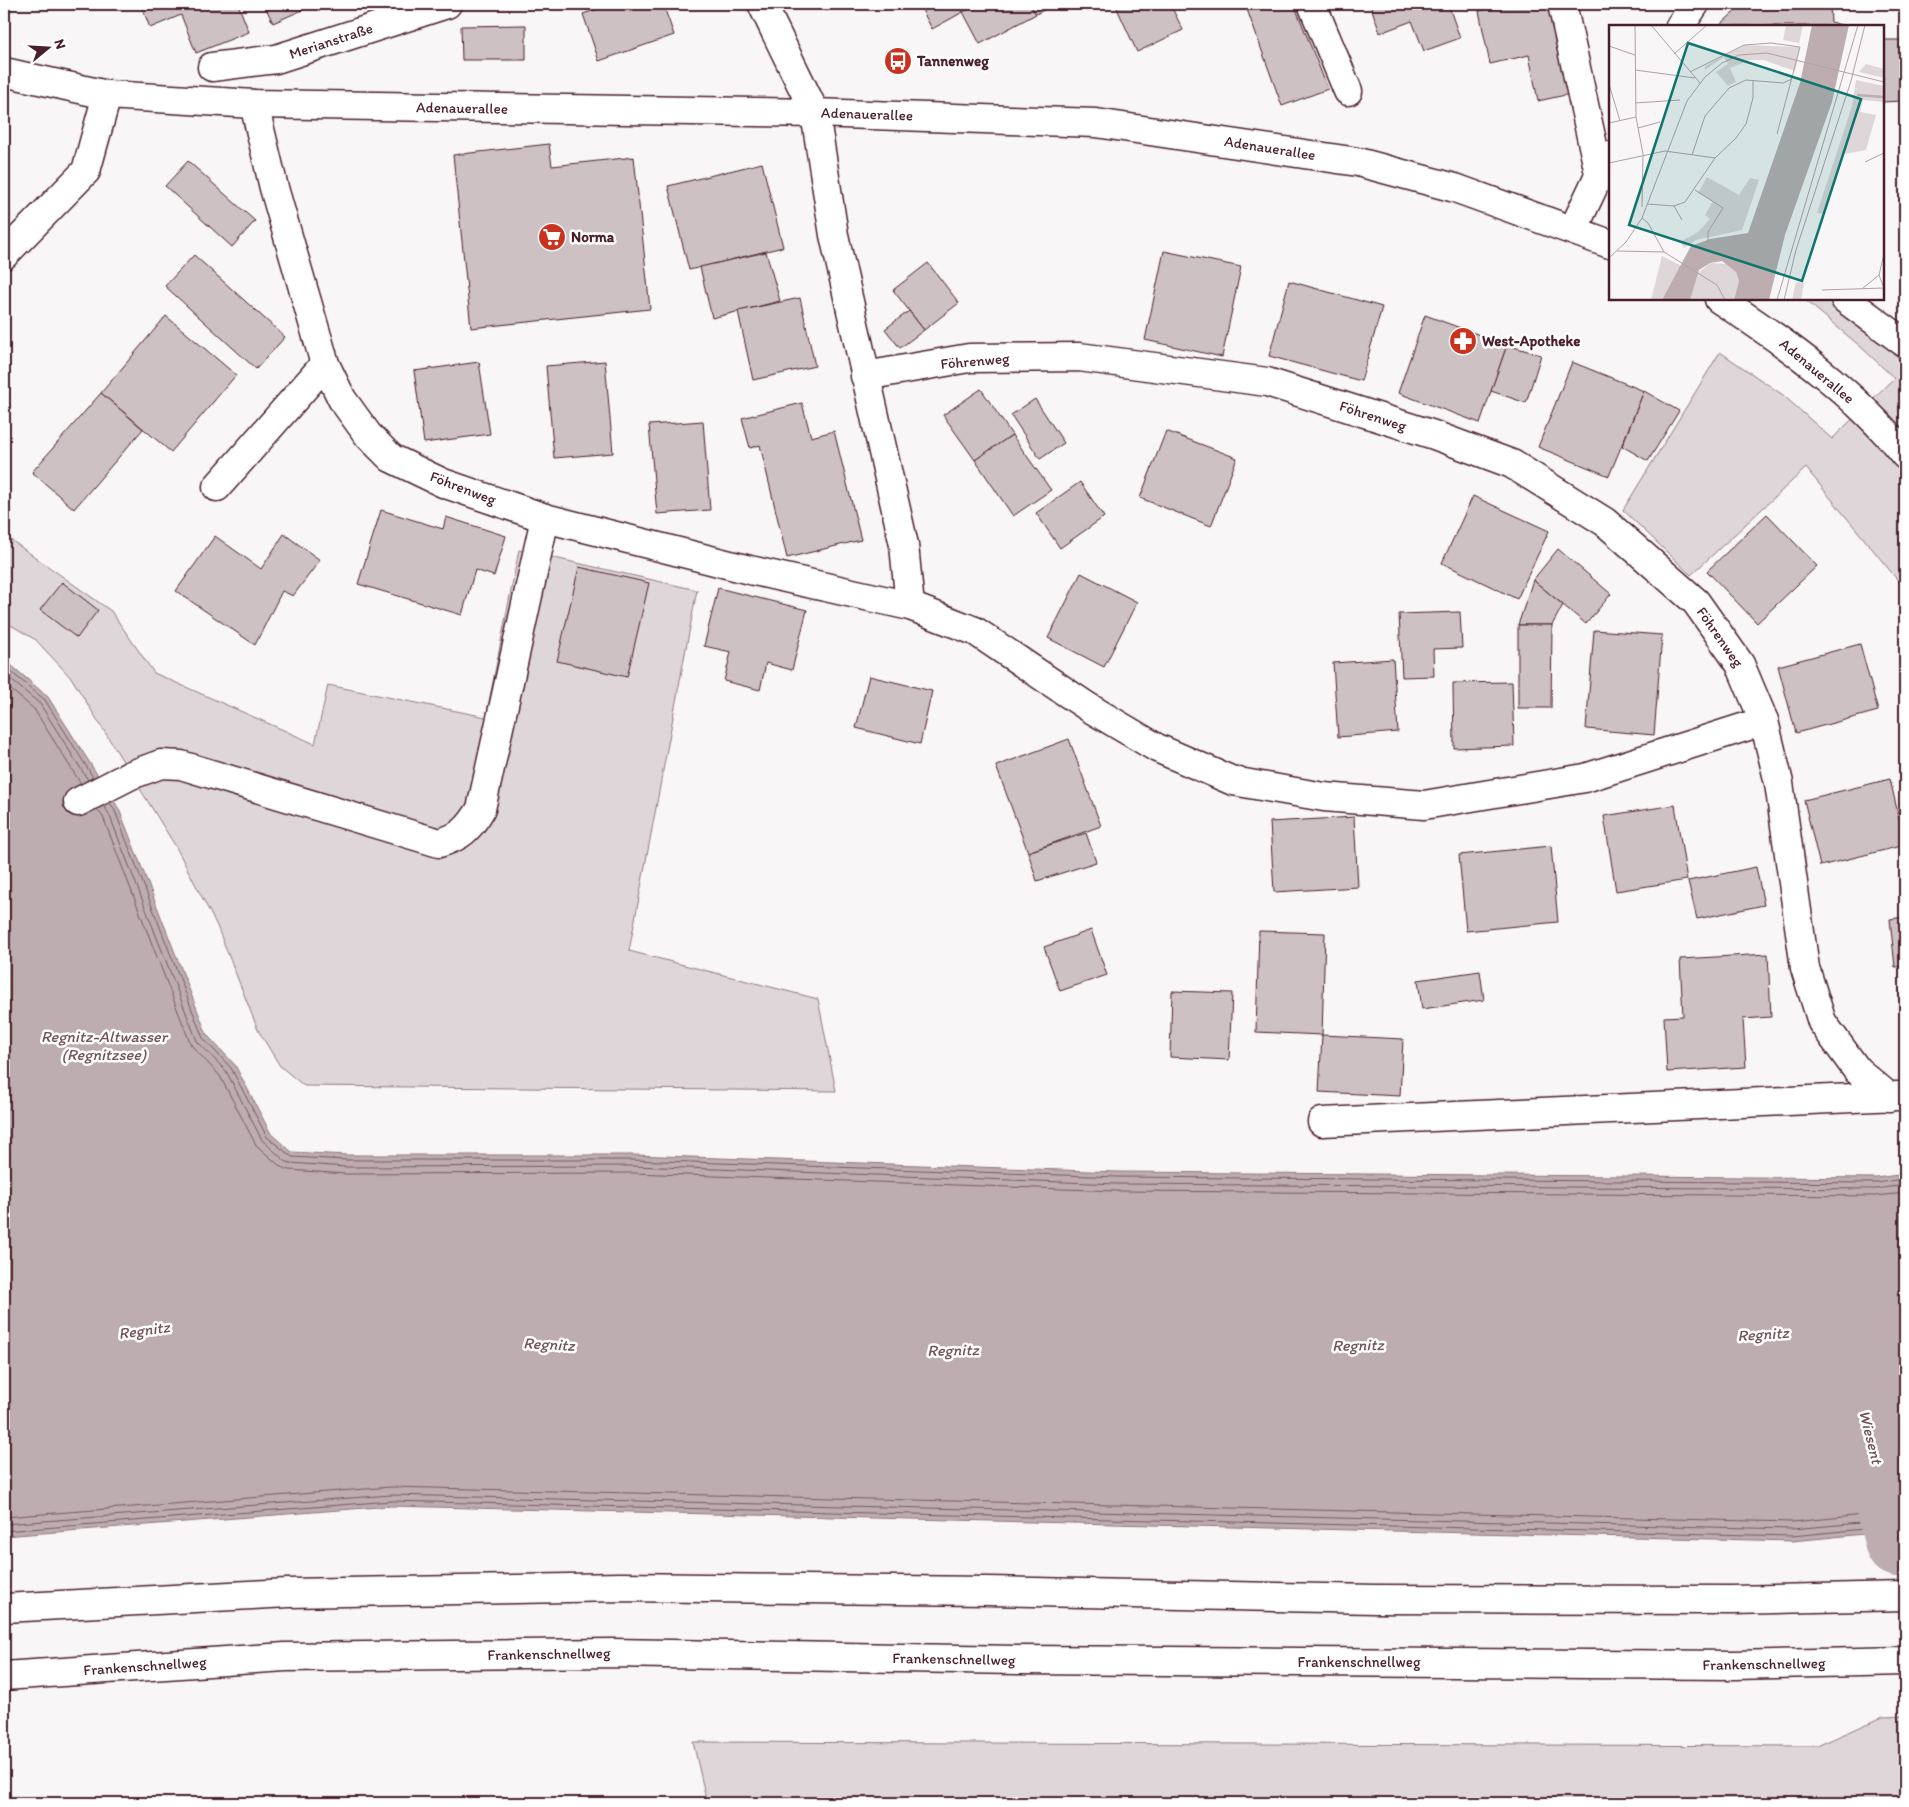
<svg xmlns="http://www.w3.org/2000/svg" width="1909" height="1807" font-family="Itim,sans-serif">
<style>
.green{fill:#ded6d9;stroke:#947a82}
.water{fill:#bdadb0;stroke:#8f747b}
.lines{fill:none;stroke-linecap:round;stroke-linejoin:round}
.shore{stroke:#785860;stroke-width:1}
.river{stroke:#bdadb0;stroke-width:66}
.building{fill:#cdc1c4;stroke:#4a1f2b}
.minor-casing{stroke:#4a1f2b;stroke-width:31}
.major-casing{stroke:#4a1f2b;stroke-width:31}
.highway-casing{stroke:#4a1f2b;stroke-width:31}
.minor{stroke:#fff;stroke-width:28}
.major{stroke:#fff;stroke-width:28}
.highway{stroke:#fff;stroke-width:28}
.labels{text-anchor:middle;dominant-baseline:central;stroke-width:5;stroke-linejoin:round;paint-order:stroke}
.street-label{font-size:15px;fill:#4a1f2b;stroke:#fff}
.poi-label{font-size:15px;font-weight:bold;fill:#4a1f2b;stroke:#fff;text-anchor:start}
.water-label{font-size:16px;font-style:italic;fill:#72515a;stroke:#fff}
.inset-river{fill:none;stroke:#bdadb0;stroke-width:2.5}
.inset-road{fill:none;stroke:#b2a0a5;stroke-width:1}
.view{fill:#0f766e;fill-opacity:0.15;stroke:#0f766e;stroke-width:2.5}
.inset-edge{fill:none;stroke:#4a1f2b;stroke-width:2.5}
</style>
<rect width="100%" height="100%" fill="#f8f6f7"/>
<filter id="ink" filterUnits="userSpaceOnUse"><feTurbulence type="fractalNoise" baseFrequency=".02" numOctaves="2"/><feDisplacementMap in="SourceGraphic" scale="10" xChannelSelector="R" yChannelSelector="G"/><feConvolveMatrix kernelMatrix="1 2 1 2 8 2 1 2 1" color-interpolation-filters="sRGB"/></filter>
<g filter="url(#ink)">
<!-- green -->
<g class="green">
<path d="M1804,299H1827L1852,315L1905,360V589L1806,468L1691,575L1623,510L1720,352L1783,395L1832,439L1894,378L1861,347Z"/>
<path d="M4,535L111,611L154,673L315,744L328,685L486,717L519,550L697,590L629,951L818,999L836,1091L304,1086L280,1066L258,1030L217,926L176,847L72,679L36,640L4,621Z"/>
<path d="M1905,1716V1803H707L693,1742L1817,1746L1883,1717Z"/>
</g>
<!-- water -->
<path class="water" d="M4,659L48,697L119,809L207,1035L235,1065L271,1134L292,1152L346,1155H633L1118,1172L1876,1178L1905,1174V1530L1793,1541L391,1506L4,1536Z"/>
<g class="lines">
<!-- shore -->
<g class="shore">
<path d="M4,666L45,700L93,777"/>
<path d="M4,674L40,704L88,780"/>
<path d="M4,684L34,709L81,784"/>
<path d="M110,803L115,811L203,1038L231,1068L267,1137L292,1157L346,1160H633L1118,1177L1876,1183L1905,1179"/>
<path d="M104,806L109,814L197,1041L226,1071L262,1140L285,1161L290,1163L346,1167L633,1166L1118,1184L1876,1189L1905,1185"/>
<path d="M97,809L103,817L191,1045L220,1076L256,1145L281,1167L289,1170L346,1174L633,1173L1117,1191L1876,1196L1905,1193"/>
<path d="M4,1517L391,1487L1792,1522L1905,1511"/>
<path d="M4,1524L391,1495L1792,1529L1905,1519"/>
<path d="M4,1531L391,1501L1792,1536L1905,1525"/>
</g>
<!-- river -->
<path class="river" d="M1872,1442L1898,1544"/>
</g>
<!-- building -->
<g class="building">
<path d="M141,4H238L249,32L196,53L181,15L150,28Z"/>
<path d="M264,4H316L273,23Z"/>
<path d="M613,4H663L674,35L599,61L583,14Z"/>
<path d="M822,4H840L826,11Z"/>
<path d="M919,4H959L963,12L932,29Z"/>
<path d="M980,4H1030L1036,14L980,44L963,12Z"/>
<path d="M1030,4H1055L1036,14Z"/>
<path d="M1115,4H1170L1183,30L1137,52Z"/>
<path d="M1245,4H1294L1328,89L1282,106Z"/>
<path d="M1370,4H1448L1460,38L1424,51L1412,21L1380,33Z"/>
<path d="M1513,4H1550L1570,94L1538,101L1529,55L1490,64L1479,11Z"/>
<path d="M1743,4H1830L1831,22L1844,26H1719Z"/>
<path d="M526,25V60H462L461,26Z"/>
<path d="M1883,40H1901L1902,101L1883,102Z"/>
<path d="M549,144L552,166L634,157L650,309L471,328L453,155Z"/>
<path d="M188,161L255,221L232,247L165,186Z"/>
<path d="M762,163L783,247L689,270L668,186Z"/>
<path d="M1164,251L1241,267L1222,357L1145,340Z"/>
<path d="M766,252L780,301L712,318L700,267Z"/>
<path d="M194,255L285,337L256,369L165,286Z"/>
<path d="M928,263L959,303L924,330L893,290Z"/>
<path d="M1289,281L1382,307L1361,381L1269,356Z"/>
<path d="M800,298L815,366L753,380L738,311Z"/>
<path d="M909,311L924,330L900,348L885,329Z"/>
<path d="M1425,315L1507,345L1480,423L1398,393Z"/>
<path d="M166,316L236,375L171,452L101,393Z"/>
<path d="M1507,345L1541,355L1526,403L1491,391Z"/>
<path d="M605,361L613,453L554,458L546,366Z"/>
<path d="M479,362L490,434L424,443L414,371Z"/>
<path d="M1572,362L1644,391L1609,476L1538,447Z"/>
<path d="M981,389L1012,435L975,460L943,415Z"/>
<path d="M1644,391L1679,411L1648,461L1622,446Z"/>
<path d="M101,393L143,429L74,509L32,472Z"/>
<path d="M1035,399L1064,443L1040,459L1011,415Z"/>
<path d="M802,403L811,437L834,431L861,540L787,558L760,445L750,448L742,418Z"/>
<path d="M703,421L710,510L657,514L649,425Z"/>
<path d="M1166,431L1237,458L1211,526L1140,498Z"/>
<path d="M1012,435L1051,490L1013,516L975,460Z"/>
<path d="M1080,482L1104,517L1060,548L1036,513Z"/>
<path d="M1473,496L1549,531L1517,599L1442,563Z"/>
<path d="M381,510L443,529L446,517L506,536L494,576L475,570L462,615L358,584Z"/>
<path d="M1767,514L1817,566L1757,623L1707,571Z"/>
<path d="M284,534L320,560L293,596L282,591L255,645L176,591L215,536L261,569Z"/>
<path d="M1558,549L1611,594L1586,624L1533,580Z"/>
<path d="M579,567L649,583L627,677L557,661Z"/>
<path d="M1081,573L1137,602L1104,667L1048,638Z"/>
<path d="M1533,580L1563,605L1552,625H1518Z"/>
<path d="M62,582L98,610L77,638L40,610Z"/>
<path d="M718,588L807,610L792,670L766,663L760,690L724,681L731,652L704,646Z"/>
<path d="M1460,612L1462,648L1433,649L1434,676L1402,677L1399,614Z"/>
<path d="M1518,625H1552L1551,708H1518Z"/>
<path d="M1594,630L1662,635L1654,735L1586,729Z"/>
<path d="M1860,644L1878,711L1796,733L1778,666Z"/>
<path d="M1393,659L1398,732L1338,737L1333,663Z"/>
<path d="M869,676L932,691L920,744L856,728Z"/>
<path d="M1512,682L1514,746L1454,748L1453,683Z"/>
<path d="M1069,739L1101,826L1028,852L996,766Z"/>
<path d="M1890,779L1905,845L1820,866L1804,800Z"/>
<path d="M1675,805L1687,880L1616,891L1604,816Z"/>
<path d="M1354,817L1358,887L1274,892L1270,822Z"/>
<path d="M1086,833L1096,862L1037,881L1028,852Z"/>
<path d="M1551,846L1558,922L1466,931L1459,855Z"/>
<path d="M1756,867L1764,905L1697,919L1688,881Z"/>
<path d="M1905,917V966L1895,967L1890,919Z"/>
<path d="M1091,930L1107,975L1060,991L1044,947Z"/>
<path d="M1259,931L1325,933L1322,1035L1256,1032Z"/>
<path d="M1768,954L1771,1017L1743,1019L1746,1067L1667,1072L1664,1017L1683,1016L1680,959Z"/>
<path d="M1480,971L1484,1000L1422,1009L1418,980Z"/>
<path d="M1172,991L1232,993L1229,1060L1170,1057Z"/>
<path d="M1322,1035L1403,1039L1400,1096L1319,1092Z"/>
</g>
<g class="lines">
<!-- minor casing -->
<g class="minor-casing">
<g id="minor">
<path d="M1312,4L1348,91"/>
<path d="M1562,4L1599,173"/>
<path d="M1680,26L1695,4"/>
<path d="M212,67L276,59L447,4"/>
<path d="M254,104L274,188L325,364L342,399L368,435L391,458L443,483L545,518L750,570L910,606L904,545L834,235L815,113L762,4"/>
<path d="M1573,230L1608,156"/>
<path d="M4,255L86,171L107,95"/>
<path d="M1845,299L1905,343"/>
<path d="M865,376L969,358L1079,357L1267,382L1434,435L1512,464L1605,522L1696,602L1740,664L1764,721L1779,783L1805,968L1822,1022L1857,1070L1889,1097"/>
<path d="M217,487L325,364"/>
<path d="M910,606L975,631L1088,707L1157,748L1233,781L1324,797L1424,805L1585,778L1764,721"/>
<path d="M78,802L131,775L161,764L181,765L439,843C461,837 469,829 481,809L545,518"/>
<path d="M1322,1122L1897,1096"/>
</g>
</g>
<!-- major casing -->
<g class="major-casing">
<g id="major">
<path d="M4,72L107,95L254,104L815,113L1096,123L1358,162L1455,188L1610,244"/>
<path d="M1719,299C1786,343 1855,392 1905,455"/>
</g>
</g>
<!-- highway casing -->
<g class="highway-casing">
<g id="highway">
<path d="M4,1608L288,1593L620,1587L989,1591L1375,1599L1732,1600L1905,1596"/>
<path d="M4,1676L285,1657L612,1653L1018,1660L1734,1665L1905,1661"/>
</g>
</g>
<!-- minor -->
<use href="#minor" class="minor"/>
<!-- major -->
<use href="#major" class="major"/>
<!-- highway -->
<use href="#highway" class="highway"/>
</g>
</g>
<!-- icons -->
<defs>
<g id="bus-disc" transform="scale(1.4375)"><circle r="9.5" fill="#c8321e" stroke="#fff"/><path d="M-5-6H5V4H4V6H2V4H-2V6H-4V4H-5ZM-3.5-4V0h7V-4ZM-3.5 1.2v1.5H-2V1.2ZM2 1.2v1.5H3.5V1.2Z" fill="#fff"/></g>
<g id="supermarket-disc" transform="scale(1.4375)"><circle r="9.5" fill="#c8321e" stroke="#fff"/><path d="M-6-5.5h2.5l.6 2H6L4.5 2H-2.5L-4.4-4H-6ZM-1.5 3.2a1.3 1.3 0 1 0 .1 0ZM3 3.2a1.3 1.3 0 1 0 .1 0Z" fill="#fff"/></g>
<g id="pharmacy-disc" transform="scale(1.4375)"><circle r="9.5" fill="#c8321e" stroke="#fff"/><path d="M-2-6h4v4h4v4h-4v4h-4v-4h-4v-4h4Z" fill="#fff"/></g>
</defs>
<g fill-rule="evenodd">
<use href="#bus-disc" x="898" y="61"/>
<use href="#supermarket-disc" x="552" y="237"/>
<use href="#pharmacy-disc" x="1463" y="341"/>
</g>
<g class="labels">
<!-- street labels -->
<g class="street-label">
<text transform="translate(331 41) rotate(-18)">Merianstraße</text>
<text transform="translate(462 108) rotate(1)">Adenauerallee</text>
<text transform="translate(867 114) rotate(2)">Adenauerallee</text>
<text transform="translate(1270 148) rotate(9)">Adenauerallee</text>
<text transform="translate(975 361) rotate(-5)">Föhrenweg</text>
<text transform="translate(1817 371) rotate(40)">Adenauerallee</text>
<text transform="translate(1373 416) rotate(18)">Föhrenweg</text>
<text transform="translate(463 488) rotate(21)">Föhrenweg</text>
<text transform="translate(1720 637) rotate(55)">Föhrenweg</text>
<text transform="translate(549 1654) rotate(-1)">Frankenschnellweg</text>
<text transform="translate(954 1659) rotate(1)">Frankenschnellweg</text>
<text x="1359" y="1662">Frankenschnellweg</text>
<text transform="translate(1764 1664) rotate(-1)">Frankenschnellweg</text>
<text transform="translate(145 1666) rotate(-4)">Frankenschnellweg</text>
</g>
<!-- poi labels -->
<g class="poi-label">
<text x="917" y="61">Tannenweg</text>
<text x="571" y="237">Norma</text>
<text x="1482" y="341">West-Apotheke</text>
</g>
<!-- water labels -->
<g class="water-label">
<text x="104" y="1036">Regnitz-Altwasser<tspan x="104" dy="18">(Regnitzsee)</tspan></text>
<text transform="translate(144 1330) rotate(-8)">Regnitz</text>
<text transform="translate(1763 1334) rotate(-4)">Regnitz</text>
<text transform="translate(549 1344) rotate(3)">Regnitz</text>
<text transform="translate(1358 1345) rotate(-1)">Regnitz</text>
<text transform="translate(953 1350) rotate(-1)">Regnitz</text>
<text transform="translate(1871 1437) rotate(76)">Wiesent</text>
</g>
</g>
<!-- overview -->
<g transform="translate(1609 25)">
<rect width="275" height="275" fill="#f8f6f7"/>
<path d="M177,0H194L190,18L174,15ZM135,20L191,22L186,46L154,35H141L121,43L127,57L119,61L107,47L119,39L115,32L96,45V41ZM257,39L275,44V53L250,47ZM247,55L275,61V77L254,75L251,87L267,90L257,125L235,129L215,189L208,188L243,81ZM98,152L130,170L141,153L150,155L133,205L87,215L75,223L71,217L89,207L101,194L96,190L104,176L89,168ZM53,231L88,249L101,238L118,239L127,247L130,256L125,275H42ZM187,257L195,258L192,275H183Z" fill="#ded6d9"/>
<path d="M203,0H240L223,77L176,210L160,275H125L130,256L127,247L113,236L101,238L90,245L81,275H53L82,221L101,214L139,208L191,58Z" fill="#bdadb0"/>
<path class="inset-river" d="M248,70L275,72"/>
<path class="inset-road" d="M26,0L27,92L34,129L33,182M42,0L91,58M0,21L26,30M65,29L98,0M26,45L86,53M81,47L135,20L162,18L191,22L168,109M0,59L11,96M26,78L71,75M0,98L27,92M29,103L51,97M83,130L96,91L120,63L137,55L174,58L183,54M106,133L127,113L137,99L144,73V55M256,137L275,128M0,138L56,126L106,133L76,177L65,181L38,179M86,165L114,183L99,207V218M65,181L73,195M33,193L39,198L55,227M8,226L55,227L108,260L116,275M275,229L270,250L275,263M0,233L17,217L33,193L78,76L96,52L113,38L130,30L158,28L275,57M254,263L270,250M213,265L275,263M168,275L249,0M175,275L187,225L242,56L256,0"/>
<path class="view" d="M79,18L252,74L193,256L20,200Z"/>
<rect width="275" height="275" class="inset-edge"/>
</g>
<!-- margin -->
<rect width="1909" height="1807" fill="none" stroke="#fff" stroke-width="20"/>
<rect x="10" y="10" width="1889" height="1787" fill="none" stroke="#4a1f2b" stroke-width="2" filter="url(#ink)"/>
<!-- north arrow -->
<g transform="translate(48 48) rotate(72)" stroke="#ffffff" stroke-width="4" paint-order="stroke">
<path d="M0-4L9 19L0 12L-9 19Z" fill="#4a1f2b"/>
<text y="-8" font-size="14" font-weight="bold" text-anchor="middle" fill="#4a1f2b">N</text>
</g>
</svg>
